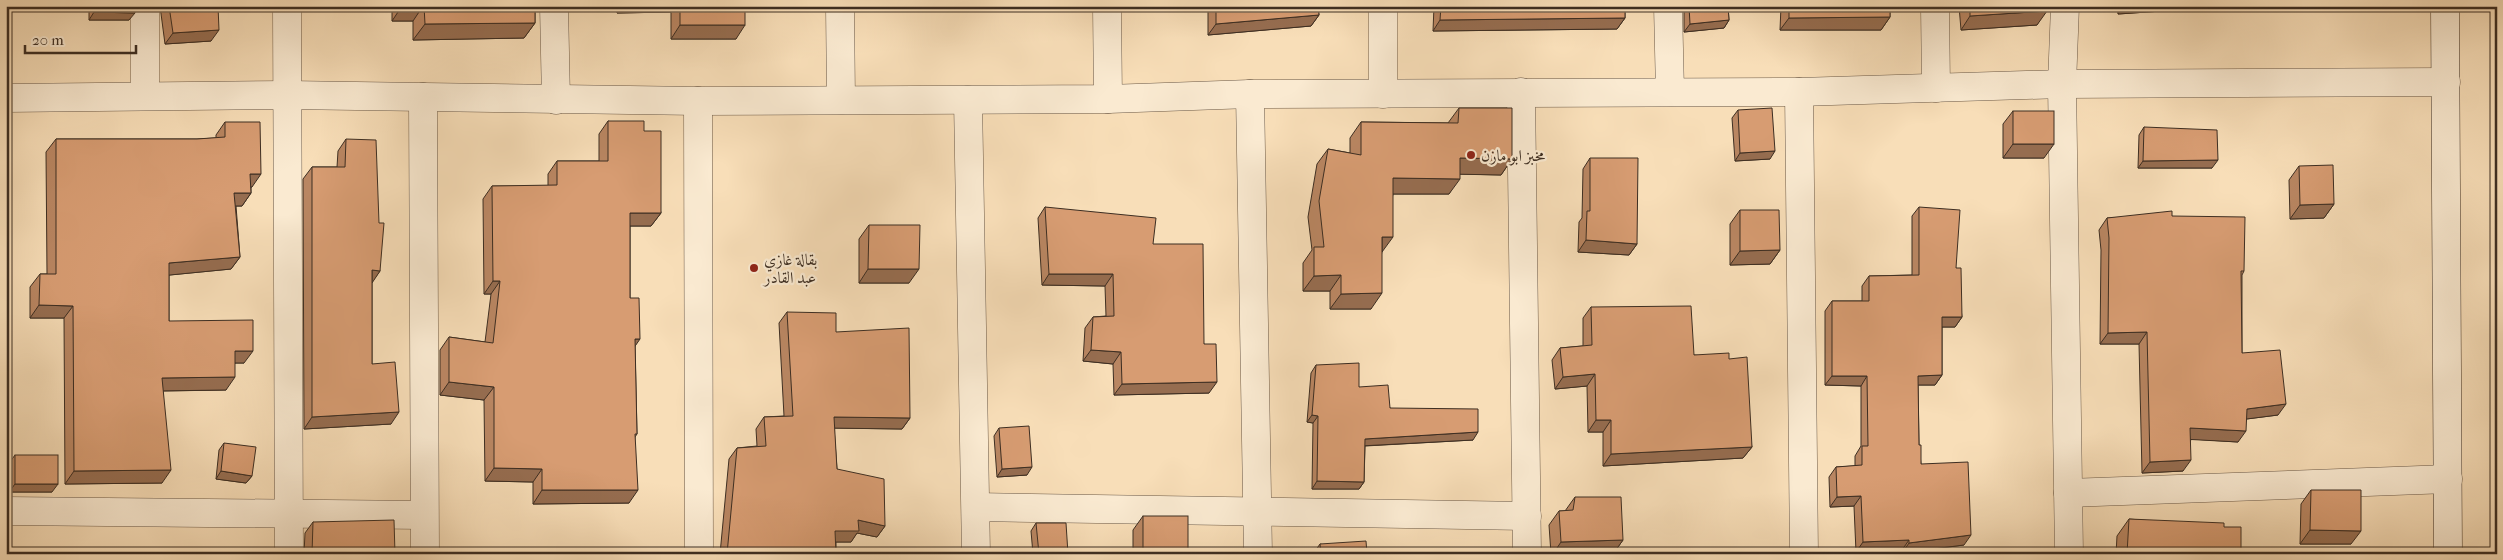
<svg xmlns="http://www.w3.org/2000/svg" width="2503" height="560" font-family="'IM FELL French Canon',Amiri,serif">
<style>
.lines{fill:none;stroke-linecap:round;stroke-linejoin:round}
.minor-casing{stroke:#6c5a48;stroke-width:29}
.secondary-casing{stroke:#3d2e22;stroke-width:29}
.minor{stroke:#faead1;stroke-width:28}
.secondary{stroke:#faead1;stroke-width:28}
.wall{fill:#b98662;stroke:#3d2e22}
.shaded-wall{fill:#966d50;stroke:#3d2e22}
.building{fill:#d79c72;stroke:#3d2e22}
.poi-dot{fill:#8f2418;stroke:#faead1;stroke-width:2}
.labels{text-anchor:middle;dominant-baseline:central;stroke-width:4.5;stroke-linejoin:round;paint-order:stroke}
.poi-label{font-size:16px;fill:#3d2e22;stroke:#faead1;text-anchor:start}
</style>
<rect width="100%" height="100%" fill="#f8deb8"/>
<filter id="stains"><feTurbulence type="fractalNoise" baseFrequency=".004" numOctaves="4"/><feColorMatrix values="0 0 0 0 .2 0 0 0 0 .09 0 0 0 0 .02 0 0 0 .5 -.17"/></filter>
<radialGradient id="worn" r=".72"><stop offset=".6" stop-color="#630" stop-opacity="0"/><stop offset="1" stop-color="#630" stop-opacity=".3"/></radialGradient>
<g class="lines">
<!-- minor casing -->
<g class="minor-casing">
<g id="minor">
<path d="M145,6V96"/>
<path d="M287,6L289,554"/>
<path d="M554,6L556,100"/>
<path d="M840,6L841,100"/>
<path d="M1107,6L1108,99"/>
<path d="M1668,6L1670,92"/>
<path d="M1935,6L1936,88"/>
<path d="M2065,6L2062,84L2069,554"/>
<path d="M1521,92L1527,554"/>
<path d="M1799,92L1804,554"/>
<path d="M1250,94L1258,554"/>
<path d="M1383,94V6"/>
<path d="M423,97L425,554"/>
<path d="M6,98L288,95L698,101L1108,99L1250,94L1799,92L2062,84L2446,82"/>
<path d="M968,100L976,554"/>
<path d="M698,101L699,554"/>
<path d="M2068,493L2448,479"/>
<path d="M976,507L1527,516"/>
<path d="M6,511L424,515"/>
</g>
</g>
<!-- secondary casing -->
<g class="secondary-casing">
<path id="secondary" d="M2445,6L2448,554"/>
</g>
<!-- minor -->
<use href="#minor" class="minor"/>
<!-- secondary -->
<use href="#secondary" class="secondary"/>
</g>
<!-- wall -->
<g class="wall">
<path d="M89,6H135L129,20H89Z"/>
<path d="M160,6H218L211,41L165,44Z"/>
<path d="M392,6H535V23L524,38L413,40V21H392Z"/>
<path d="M617,6H776L773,10H745L736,39H671V12L617,13Z"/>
<path d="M1208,6H1318L1319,15L1311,26L1208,35Z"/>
<path d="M1434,6H1625V18L1617,29L1433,31Z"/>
<path d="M1684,6H1728L1729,20L1724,28L1684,32Z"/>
<path d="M1781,6H1890V17L1881,30H1780Z"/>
<path d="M1959,6H2047L2037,25L1961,30Z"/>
<path d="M2117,6H2235L2118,14Z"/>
<path d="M1459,108L1512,159L1501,175L1460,174L1449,194H1393L1371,309H1330V291H1303V263L1312,250L1308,217L1317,164L1328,149L1350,153V138L1361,122L1448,123Z"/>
<path d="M1738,110L1770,159L1735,161L1732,118Z"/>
<path d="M2013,111L2044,158H2003V124Z"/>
<path d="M608,121L644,131L661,213L651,226H630V298L635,346L637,434L635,437L629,503L533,504V482L485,481L484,400L440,395V350L449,337L485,342L491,294H484L483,199L492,186H548V174L557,161H599V134Z"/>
<path d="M225,122L252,187H251V193L242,206H236L240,257L231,269L169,275V321L244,363H235L226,390L163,391L162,483L65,484L64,318H30V287L40,274H47L46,152L56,139H197L216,138V135Z"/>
<path d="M2144,127L2212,168H2138L2139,135Z"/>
<path d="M346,139L380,271L372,282V364L391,424L304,429L303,179L312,167H337L338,151Z"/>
<path d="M1590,158L1637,244L1629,255L1578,252L1579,222L1582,218L1583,169Z"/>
<path d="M2299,166L2334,204L2324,218L2290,219L2289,180Z"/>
<path d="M1045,207L1153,244L1204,344L1209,393L1114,395L1113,364L1083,361L1085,328L1093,317L1106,316L1105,286L1042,285L1038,218Z"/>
<path d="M1919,207L1956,268L1962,317L1955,327H1942V375L1935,385H1918L1919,445L1921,464L1964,545L1902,553V550L1856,552L1854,506L1830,507L1829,477L1836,467L1855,466V456L1861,446V386L1825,385V311L1832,301H1862V286L1869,276L1912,275V216Z"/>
<path d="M1740,210L1780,250L1770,264L1730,265V224Z"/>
<path d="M2172,216L2244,271L2242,275V353L2278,415L2246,419L2238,442L2191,439L2183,471L2142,473L2139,344H2100L2101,250L2099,230L2107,218Z"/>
<path d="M869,225L909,283H859V239Z"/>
<path d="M1591,307L1694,355L1729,359L1752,447L1743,458L1603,466V432H1588L1587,386L1555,389L1552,360L1560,348L1583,346V318Z"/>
<path d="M787,312L836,332L910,418L902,429L834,428L837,469L885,526L877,537L857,533L851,542H836V554H720L729,459L737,448L757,446L756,429L764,417L784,416L779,323Z"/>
<path d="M1316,365L1359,387L1390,408L1473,440L1365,446L1364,482L1359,489H1312L1313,423L1307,422L1311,373Z"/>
<path d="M999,428L1027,475L997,477L994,436Z"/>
<path d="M224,443L252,476L246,483L216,479L219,450Z"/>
<path d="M15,455L52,492H9L10,462Z"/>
<path d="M2311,490L2351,544H2300L2301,504Z"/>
<path d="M1575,497L1623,540L1613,554H1551L1549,525L1559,511H1565Z"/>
<path d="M1143,516L1188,554H1133V530Z"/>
<path d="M2129,519L2224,527L2241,554H2116L2117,536Z"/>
<path d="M313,522L395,554H304L305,533Z"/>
<path d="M1036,523L1068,554H1033L1031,531Z"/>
<path d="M1320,544L1367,554H1313Z"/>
</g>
<!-- shaded-wall -->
<g class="shaded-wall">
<path d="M402,6H423L413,21H392Z"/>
<path d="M622,6H675L671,12L617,13Z"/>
<path d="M738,6H776L773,10H735Z"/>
<path d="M901,6H943L942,7L900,8Z"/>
<path d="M2123,6H2235L2118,14Z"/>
<path d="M2047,11L2037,25L1961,30L1970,16Z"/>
<path d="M94,12L135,13L129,20H89Z"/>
<path d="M1319,15L1311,26L1208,35L1216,24Z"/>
<path d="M1890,17L1881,30H1780L1789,18Z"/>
<path d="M1625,18L1617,29L1433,31L1440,20Z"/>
<path d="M1729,20L1724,28L1684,32L1690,24Z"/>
<path d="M535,23L524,38L413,40L425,24Z"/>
<path d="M680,25H745L736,39H671Z"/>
<path d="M219,30L211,41L165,44L173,33Z"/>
<path d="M2013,144H2054L2044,158H2003Z"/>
<path d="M1775,151L1770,159L1735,161L1740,153Z"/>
<path d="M1460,158L1512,159L1501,175L1449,174Z"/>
<path d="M2218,160L2212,168H2138L2143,161Z"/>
<path d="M250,174H261L252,187H241Z"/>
<path d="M1393,178L1460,179L1449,194H1382Z"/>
<path d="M234,193H251L242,206H225Z"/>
<path d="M2334,204L2324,218L2290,219L2300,205Z"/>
<path d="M630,213H661L651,226H620Z"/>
<path d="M1382,237H1393L1382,252Z"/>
<path d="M1586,240L1637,244L1629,255L1578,252Z"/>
<path d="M1780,250L1770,264L1730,265L1740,251Z"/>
<path d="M240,257L231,269L160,276L169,263Z"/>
<path d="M868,269H919L909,283H859Z"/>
<path d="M372,270L380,271L372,283Z"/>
<path d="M1049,274H1113L1105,286L1042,285Z"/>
<path d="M1341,275L1330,291H1303L1314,276Z"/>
<path d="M493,281H500L491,294H484Z"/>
<path d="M1382,293L1371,309H1330L1341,294Z"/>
<path d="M39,305L73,306L64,318H30Z"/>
<path d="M1942,317H1962L1955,327H1935Z"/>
<path d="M2147,332L2139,344H2100L2108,333Z"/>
<path d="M635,339H640L631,352Z"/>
<path d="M1091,350L1121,352L1113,364L1083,361Z"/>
<path d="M235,351H253L244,363H226Z"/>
<path d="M1595,374L1587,386L1555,389L1563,377Z"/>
<path d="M1942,375L1935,385H1911L1918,376Z"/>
<path d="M1832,376H1867L1861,386L1825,385Z"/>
<path d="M235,377L226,390L153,391L162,378Z"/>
<path d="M449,382L494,387L484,400L440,395Z"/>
<path d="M1217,382L1209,393L1114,395L1122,384Z"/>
<path d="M2286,404L2278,415L2239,420L2247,409Z"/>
<path d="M399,412L391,424L304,429L312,417Z"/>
<path d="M1312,415L1318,416L1313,423L1307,422Z"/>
<path d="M834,417L910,418L902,429L826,428Z"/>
<path d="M1596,420H1611L1603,432H1588Z"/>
<path d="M2190,428L2246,431L2238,442L2182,439Z"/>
<path d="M1478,432L1473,440L1360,446L1365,439Z"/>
<path d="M1752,447L1743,458L1603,466L1611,454Z"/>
<path d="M2191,460L2183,471L2142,473L2150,462Z"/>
<path d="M1032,467L1027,475L997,477L1002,469Z"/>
<path d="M494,468L542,469L533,482L485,481Z"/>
<path d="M171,470L162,483L65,484L74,471Z"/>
<path d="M221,471L252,476L246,483L216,479Z"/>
<path d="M1317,481L1364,482L1359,489H1312Z"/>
<path d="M15,484H58L52,492H9Z"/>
<path d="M542,490H638L629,503L533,504Z"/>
<path d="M1861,496L1854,506L1830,507L1837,497Z"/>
<path d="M858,520L885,526L877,537L857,533L851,542H827L835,531Z"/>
<path d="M2310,530L2361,531L2351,544H2300Z"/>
<path d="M1971,535L1964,545L1902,553L1909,543Z"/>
<path d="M1623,540L1613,554H1553L1561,542Z"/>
<path d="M1909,540L1902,550L1856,552L1863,542Z"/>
</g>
<!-- building -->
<g class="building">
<path d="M94,6H135V13L94,12Z"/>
<path d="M169,6H218L219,30L173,33Z"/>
<path d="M424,6H535V23L425,24Z"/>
<rect x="680" y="6" width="65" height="19"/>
<path d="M1216,6H1318L1319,15L1216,24Z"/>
<path d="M1441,6H1625V18L1440,20Z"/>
<path d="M1689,6H1728L1729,20L1690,24Z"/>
<path d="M1789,6H1890V17L1789,18Z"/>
<path d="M1970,6H2047V11L1970,16Z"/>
<path d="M1459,108H1512V159L1460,158V179L1393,178V237H1382V293L1341,294V275L1314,276V247H1324L1319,201L1328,149L1361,155V122L1458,123Z"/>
<path d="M1772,108L1775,151L1740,153L1738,110Z"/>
<rect x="2013" y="111" width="41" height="33"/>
<path d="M608,121H644V131H661V213H630V298H639L640,339H635L637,434H635L638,490H542V469L494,468V387L449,382V337L493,343L500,281H493L492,186L557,185V161H608Z"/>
<path d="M225,122H260L261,174H250L251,193H234L240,257L169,263V321L253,320V351H235V377L162,378L171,470L74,471L73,306L39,305L40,274H56V139H197L225,137Z"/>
<path d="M2144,127L2217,130L2218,160L2143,161Z"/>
<path d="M346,139L376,140L379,223H384L380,271L372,270V364L395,362L399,412L312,417V167H345Z"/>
<path d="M1590,158H1638L1637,244L1586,240L1587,211H1590Z"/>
<path d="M2333,165L2334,204L2300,205L2299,166Z"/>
<path d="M1045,207L1156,218L1153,244H1203L1204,344H1216L1217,382L1122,384L1121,352L1091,350L1093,317L1114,316L1113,274H1049Z"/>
<path d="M1919,207L1960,210L1956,268H1961L1962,317H1942V375L1918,376L1919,445H1921V464L1968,462L1971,535L1909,543V540L1863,542L1861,496L1837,497L1836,467L1862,465V446H1868L1867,376H1832V301H1869V276L1919,275Z"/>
<path d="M1740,210H1779L1780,250L1740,251Z"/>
<path d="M2172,211V216L2245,217L2244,271H2241L2242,353L2280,350L2286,404L2247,409L2246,431L2190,428L2191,460L2150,462L2147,332L2108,333L2109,238L2107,218Z"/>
<path d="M869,225H920L919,269H868Z"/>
<path d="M1691,306L1694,355L1729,353V359L1747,357L1752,447L1611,454V420H1596L1595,374L1563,377L1560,348L1592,345L1591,307Z"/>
<path d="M787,312L836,313V332L909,328L910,418L834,417L837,469L884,479L885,526L858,520L859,531H835L836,554H727L737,448L766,446L764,417L793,416Z"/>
<path d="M1359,363V387L1388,385L1390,408L1478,409V432L1365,439L1364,482L1317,481L1318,416L1312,415L1316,365Z"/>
<path d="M1029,426L1032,467L1002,469L999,428Z"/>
<path d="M224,443L256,447L252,476L221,471Z"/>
<rect x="15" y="455" width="43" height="29"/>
<path d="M2311,490H2361V531L2310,530Z"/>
<path d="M1575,497H1621L1623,540L1561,542L1559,511L1573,510Z"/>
<rect x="1143" y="516" width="45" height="38"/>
<path d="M2129,519L2224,523V527H2241V554H2127Z"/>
<path d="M394,520L395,554H312L313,522Z"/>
<path d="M1036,523H1066L1068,554H1039Z"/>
<path d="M1366,541L1367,554H1321L1320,544Z"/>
<path d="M1747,550V554H1668V551Z"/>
<path d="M644,551V554H603V552Z"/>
</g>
<!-- markers -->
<g class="poi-dot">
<circle cx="1471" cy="155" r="5"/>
<circle cx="754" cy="268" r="5"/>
</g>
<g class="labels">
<!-- poi labels -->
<g class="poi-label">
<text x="1481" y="155">مخبز ابو مازن</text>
<text x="764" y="259">بقالة غازي<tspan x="764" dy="18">عبد القادر</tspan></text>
</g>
</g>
<!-- margin -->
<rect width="2503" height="560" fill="none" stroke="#f8deb8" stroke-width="25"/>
<rect x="8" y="8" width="2488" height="545" fill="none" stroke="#3d2e22" stroke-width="2.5"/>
<rect x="12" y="12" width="2478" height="535" fill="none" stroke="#3d2e22"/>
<!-- scale -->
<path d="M25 45v8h111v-8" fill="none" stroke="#3d2e22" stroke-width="2.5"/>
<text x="32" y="45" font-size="15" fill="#3d2e22" stroke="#faead1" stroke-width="4" paint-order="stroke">20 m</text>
<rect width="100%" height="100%" filter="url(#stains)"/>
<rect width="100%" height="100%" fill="url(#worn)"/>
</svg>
